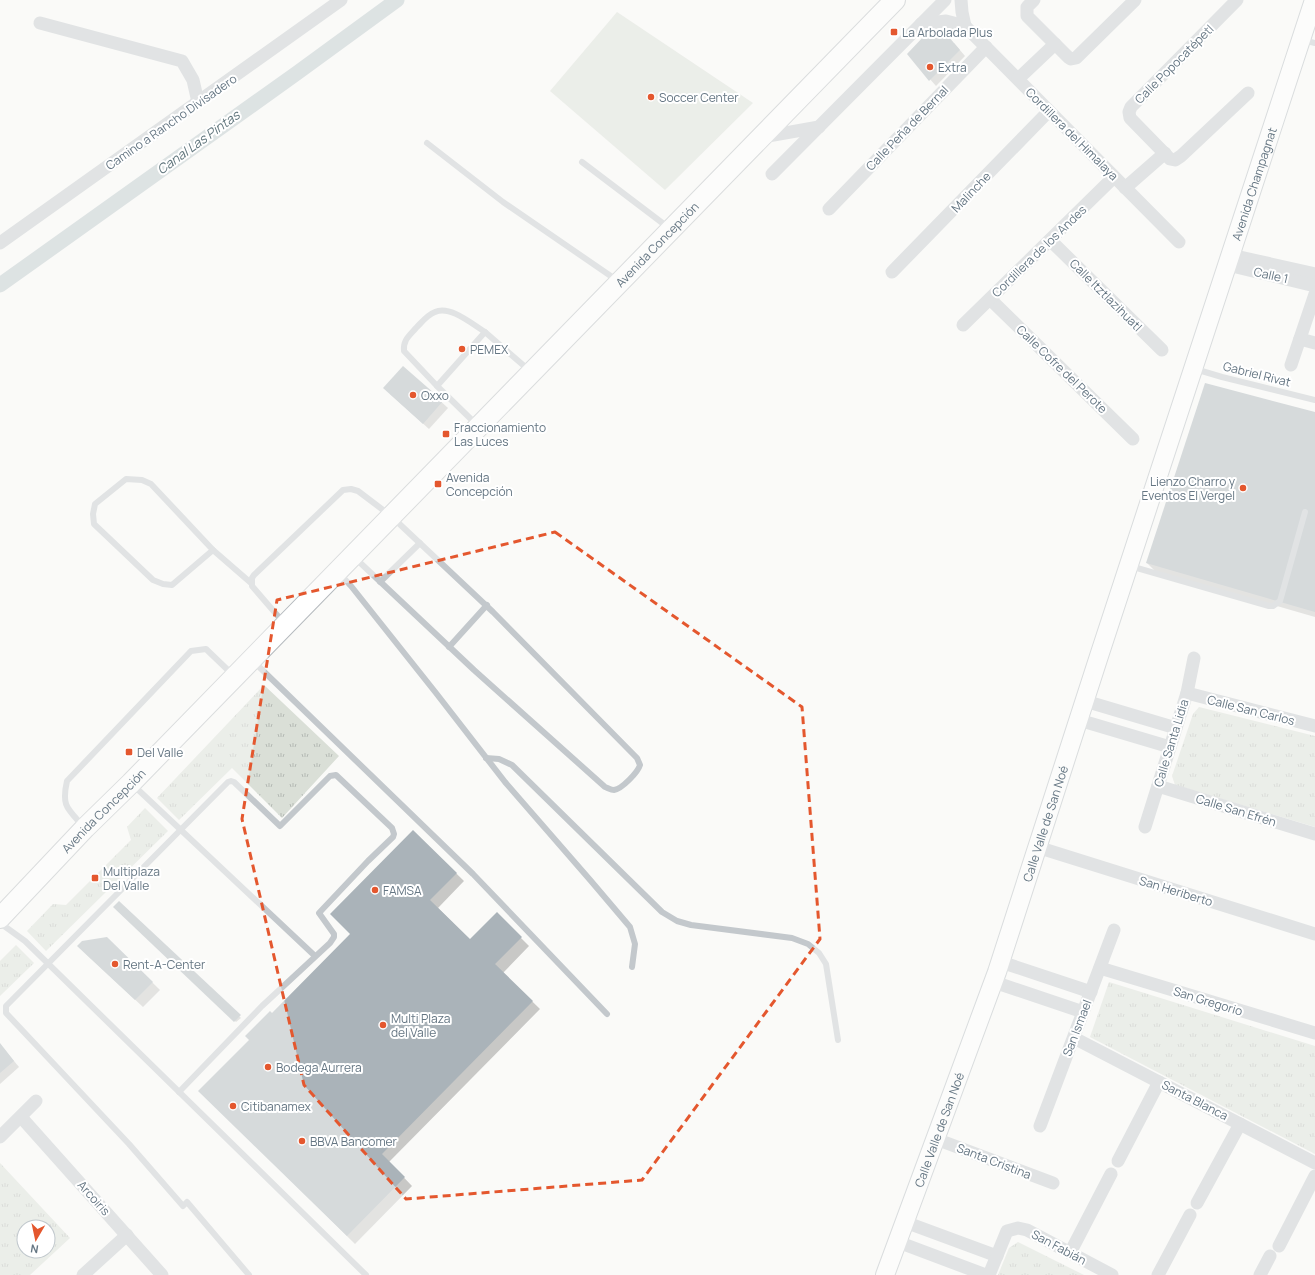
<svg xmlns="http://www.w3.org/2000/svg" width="1315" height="1275" font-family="Manrope,sans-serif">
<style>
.grass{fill:url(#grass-tufts);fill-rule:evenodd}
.garden{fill:#dadfd7}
.shadow{fill:#0003}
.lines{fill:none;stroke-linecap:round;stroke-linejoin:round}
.canal{stroke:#bbc7cb;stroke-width:15}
.building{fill:#aab3b9}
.secondary-casing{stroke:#b3babf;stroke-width:20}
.primary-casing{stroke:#b5babe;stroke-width:22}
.lane{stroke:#c3c8cc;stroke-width:6}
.street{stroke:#c3c8cc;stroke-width:13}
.secondary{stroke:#fff;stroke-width:18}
.primary{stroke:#fff;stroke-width:20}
.marked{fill:none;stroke:#e4572e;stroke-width:3;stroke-dasharray:8 5;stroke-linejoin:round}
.poi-dot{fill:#e4572e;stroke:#fff;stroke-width:1.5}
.labels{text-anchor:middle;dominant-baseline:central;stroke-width:4;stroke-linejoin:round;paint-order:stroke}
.poi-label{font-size:12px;fill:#657683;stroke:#fff;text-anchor:start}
.street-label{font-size:12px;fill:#657683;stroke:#fff}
.water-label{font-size:13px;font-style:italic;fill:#60757c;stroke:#fff}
</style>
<defs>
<pattern id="grass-tufts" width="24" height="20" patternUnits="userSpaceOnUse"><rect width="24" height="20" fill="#dadfd7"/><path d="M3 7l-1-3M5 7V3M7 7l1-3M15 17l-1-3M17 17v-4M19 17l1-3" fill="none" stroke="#b4b9b4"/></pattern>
</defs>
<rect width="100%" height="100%" fill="#fafaf8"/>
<!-- grass -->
<g class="grass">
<path d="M264,685L339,756L282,818L232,768L179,820L157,798Z"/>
<path d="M1199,707L1315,736V827L1175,785L1172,776L1193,714Z"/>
<path d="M145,808L168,831L46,951L27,931L53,904L66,905L131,840L127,827Z"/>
<path d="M16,945L34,963L0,996V961Z"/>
<path d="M1109,982L1315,1046V1154L1090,1037Z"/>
<path d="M0,1163L70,1238L30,1275H0ZM24,1227H48V1251H24Z"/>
<path d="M1018,1242L1084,1275H998L1009,1248Z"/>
</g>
<!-- garden -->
<path class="garden" d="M617,12L753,103L665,190L550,91Z"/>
<!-- shadow -->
<g class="shadow">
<path d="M954,43L965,56L936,86L908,54Z"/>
<path d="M403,367L448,408L429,429L390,394Z"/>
<path d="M1315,413V617L1155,571L1147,563Z"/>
<path d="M413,831L464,881L438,908L470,940L497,914L529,946L503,973L540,1009L389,1162L412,1186L355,1244L200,1091L250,1040L272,1014L352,934Z"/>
<path d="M119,902L241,1018L236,1022L115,907Z"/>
<path d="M107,938L160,990L143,1007L86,954Z"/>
<path d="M0,1044L19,1067L0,1084Z"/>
</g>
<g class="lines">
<!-- canal -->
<path class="canal" d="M0,285L297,73L397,0"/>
</g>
<!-- building -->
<g class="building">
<path d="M925,35L948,36L960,50L929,81L907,54Z"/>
<path d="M403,366L443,401L423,424L383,388Z"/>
<path d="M1205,383L1315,412V612L1146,563Z"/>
<path d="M413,830L457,873L430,900L470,939L497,912L522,937L495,964L533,1001L382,1154L405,1177L347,1236L198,1091L249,1040L245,1036L270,1011L272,1013L350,934L330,914Z"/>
<path d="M119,901L241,1015L234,1022L113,907Z"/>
<path d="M107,937L153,982L135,1000L77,946L82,941Z"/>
<path d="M0,1043L14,1061L0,1073Z"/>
</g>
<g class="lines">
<!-- secondary casing -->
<g class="secondary-casing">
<g id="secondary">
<path id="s1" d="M885,1275L997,972L1100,653L1314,0"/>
</g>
</g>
<!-- primary casing -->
<g class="primary-casing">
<g id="primary">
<path id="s2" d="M0,918L85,828L131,783L895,0"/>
</g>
</g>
<!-- lane -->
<g class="lane">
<path d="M1303,40L1315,43"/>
<path d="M427,143L503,202L618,281"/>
<path d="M582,162L669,228"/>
<path d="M1195,369L1222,377L1315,400"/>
<path d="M437,386L404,351C403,340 409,336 416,328C422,322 427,315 435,312C450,305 472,324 485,332"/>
<path d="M477,425L437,386L485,332L530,371"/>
<path d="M126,479L142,480L151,484L213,550L172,585L163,584L153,580L94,524L93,514L95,504Z"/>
<path d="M213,550L251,583"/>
<path d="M1130,566L1269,606H1273L1280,601L1305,512"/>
<path d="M340,574L351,586L436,693L505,782L591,881L630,927L635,944L632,967"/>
<path d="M380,582L420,543"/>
<path d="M283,622L252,586V578L254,575L343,490L351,489L358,491L391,516L493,612L637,758L640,765C638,772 622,789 614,790C611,790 608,788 605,787L474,670L354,557"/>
<path d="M449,647L487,605"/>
<path d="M253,661L473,874L607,1014"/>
<path d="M486,758L499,759L512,765L662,912L677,921L691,925L792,938L808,944L819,953L826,964L838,1040"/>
<path d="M132,784L315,956"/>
<path d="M84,827C68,809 61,807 67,781L191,651L206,649L232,674"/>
<path d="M0,923L25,941L366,1275"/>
<path d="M179,1092L262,1006L330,943L334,937V934L319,913L368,861L393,837L394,834L392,828L336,775L330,776L280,826L234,782L231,781L228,782L6,1006V1013L129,1144L183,1206L187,1202L249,1275"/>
</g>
<!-- street -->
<g class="street">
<path d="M961,0L962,12L965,26"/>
<path d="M1034,0L1027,7V16L1068,57L1071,59L1076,58L1135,0"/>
<path d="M1237,0L1131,107L1129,112L1130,118L1170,159L1175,160L1181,156L1248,93"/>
<path d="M40,23L182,61L193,80L198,102"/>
<path d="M921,24L946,21L965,26L1179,242"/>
<path d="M1018,79L1055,44"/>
<path d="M762,137L819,127"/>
<path d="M772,174L945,0"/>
<path d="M1125,188L1165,153"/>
<path d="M829,209L986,47"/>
<path d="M1050,240L1162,350"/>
<path d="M0,243L341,0"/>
<path d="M1231,255L1315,274"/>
<path d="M1228,265L1315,286"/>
<path d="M892,272L1049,111"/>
<path d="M990,299L1133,439"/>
<path d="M963,325L1114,177"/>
<path d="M1300,339L1315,343"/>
<path d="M1291,365L1315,294"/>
<path d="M1187,693L1315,726"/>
<path d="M1085,701L1176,728"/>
<path d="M1079,720L1170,747"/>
<path d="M1158,786L1315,834"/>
<path d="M1145,827L1187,693L1194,658"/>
<path d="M1037,847L1315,934"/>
<path d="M1001,962L1091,992"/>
<path d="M1100,968L1315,1033"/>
<path d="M994,982L1083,1012"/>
<path d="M1074,1038L1315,1163"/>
<path d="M21,1117L162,1275"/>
<path d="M1040,1126L1114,930"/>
<path d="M0,1137L36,1101"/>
<path d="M936,1139L1053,1183"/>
<path d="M1118,1161L1159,1082"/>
<path d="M1197,1203L1240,1124"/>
<path d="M905,1222L997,1256"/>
<path d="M898,1242L986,1275"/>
<path d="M1279,1246L1315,1176"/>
<path d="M1070,1253L1111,1174"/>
<path d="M83,1275L127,1235"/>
<path d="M989,1275L1007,1231L1018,1228L1027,1230L1112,1275"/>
<path d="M1158,1275L1190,1215"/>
<path d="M1260,1275L1270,1256"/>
</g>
<!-- secondary -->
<use href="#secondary" class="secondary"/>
<!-- primary -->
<use href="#primary" class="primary"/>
</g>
<!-- marked area -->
<path d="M0 0H1315V1275H0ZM555,532L802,707L820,939L642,1180L406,1199L304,1085L242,819L277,600Z" fill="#fafaf8" fill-opacity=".55" fill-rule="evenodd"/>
<path class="marked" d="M555,532L802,707L820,939L642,1180L406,1199L304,1085L242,819L277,600Z"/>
<!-- markers -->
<g class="poi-dot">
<rect x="890" y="28" width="8" height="8" rx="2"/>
<circle cx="930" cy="67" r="4"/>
<circle cx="651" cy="97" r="4"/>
<circle cx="462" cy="349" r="4"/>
<circle cx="413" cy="395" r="4"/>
<rect x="442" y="430" width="8" height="8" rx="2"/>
<rect x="434" y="480" width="8" height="8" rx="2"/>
<circle cx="1243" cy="488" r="4"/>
<rect x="125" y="748" width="8" height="8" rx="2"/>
<rect x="91" y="874" width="8" height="8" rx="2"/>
<circle cx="375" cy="890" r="4"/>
<circle cx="115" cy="964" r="4"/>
<circle cx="383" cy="1025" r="4"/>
<circle cx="268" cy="1067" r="4"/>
<circle cx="233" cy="1106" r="4"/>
<circle cx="302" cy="1141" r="4"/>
</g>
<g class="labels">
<!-- poi labels -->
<g class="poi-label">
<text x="902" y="32">La Arbolada Plus</text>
<text x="938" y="67">Extra</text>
<text x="659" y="97">Soccer Center</text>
<text x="470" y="349">PEMEX</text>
<text x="421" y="395">Oxxo</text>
<text x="454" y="427">Fraccionamiento<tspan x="454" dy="14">Las Luces</tspan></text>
<text x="446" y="477">Avenida<tspan x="446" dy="14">Concepción</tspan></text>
<text x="1235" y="481" text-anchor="end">Lienzo Charro y<tspan x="1235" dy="14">Eventos El Vergel</tspan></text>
<text x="137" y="752">Del Valle</text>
<text x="103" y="871">Multiplaza<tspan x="103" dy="14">Del Valle</tspan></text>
<text x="383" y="890">FAMSA</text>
<text x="123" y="964">Rent-A-Center</text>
<text x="391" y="1018">Multi Plaza<tspan x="391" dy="14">del Valle</tspan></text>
<text x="276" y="1067">Bodega Aurrera</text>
<text x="241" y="1106">Citibanamex</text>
<text x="310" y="1141">BBVA Bancomer</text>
</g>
<!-- street labels -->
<g class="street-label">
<text transform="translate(1174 64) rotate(-45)">Calle Popocatépetl</text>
<text transform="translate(171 122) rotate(-35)">Camino a Rancho Divisadero</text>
<text transform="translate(907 128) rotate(-46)">Calle Peña de Bernal</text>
<text transform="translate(1072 134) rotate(45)">Cordillera del Himalaya</text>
<text stroke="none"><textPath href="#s1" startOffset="1152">Avenida Champagnat</textPath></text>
<text transform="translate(971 192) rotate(-46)">Malinche</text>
<text stroke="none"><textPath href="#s2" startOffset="941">Avenida Concepción</textPath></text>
<text transform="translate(1039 251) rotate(-44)">Cordillera de los Andes</text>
<text transform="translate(1271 275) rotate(13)">Calle 1</text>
<text transform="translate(1106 295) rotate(45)">Calle Itztlazihuatl</text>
<text transform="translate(1062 369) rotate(44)">Calle Cofre del Perote</text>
<text transform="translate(1257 374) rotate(14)">Gabriel Rivat</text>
<text transform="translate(1251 710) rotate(14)">Calle San Carlos</text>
<text transform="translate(1171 743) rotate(-73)">Calle Santa Lidia</text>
<text transform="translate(1236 810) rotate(17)">Calle San Efrén</text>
<text stroke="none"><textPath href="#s2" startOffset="149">Avenida Concepción</textPath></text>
<text stroke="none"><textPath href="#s1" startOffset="479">Calle Valle de San Noé</textPath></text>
<text transform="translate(1176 891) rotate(17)">San Heriberto</text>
<text transform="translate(1208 1001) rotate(17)">San Gregorio</text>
<text transform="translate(1077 1028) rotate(-69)">San Ismael</text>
<text transform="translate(1195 1100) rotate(27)">Santa Blanca</text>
<text stroke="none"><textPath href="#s1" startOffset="155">Calle Valle de San Noé</textPath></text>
<text transform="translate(994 1161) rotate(21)">Santa Cristina</text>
<text transform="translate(94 1198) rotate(48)">Arcoiris</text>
<text transform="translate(1059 1247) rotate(28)">San Fabián</text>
</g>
<!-- water labels -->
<g class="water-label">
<text transform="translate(198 142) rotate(-36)">Canal Las Pintas</text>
</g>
</g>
<!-- north arrow -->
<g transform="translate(36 1239) rotate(189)"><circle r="19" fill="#ffffff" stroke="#c1c8cd"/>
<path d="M0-3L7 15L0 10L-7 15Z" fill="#e4572e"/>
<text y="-6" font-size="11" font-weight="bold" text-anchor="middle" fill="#657683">N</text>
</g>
</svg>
